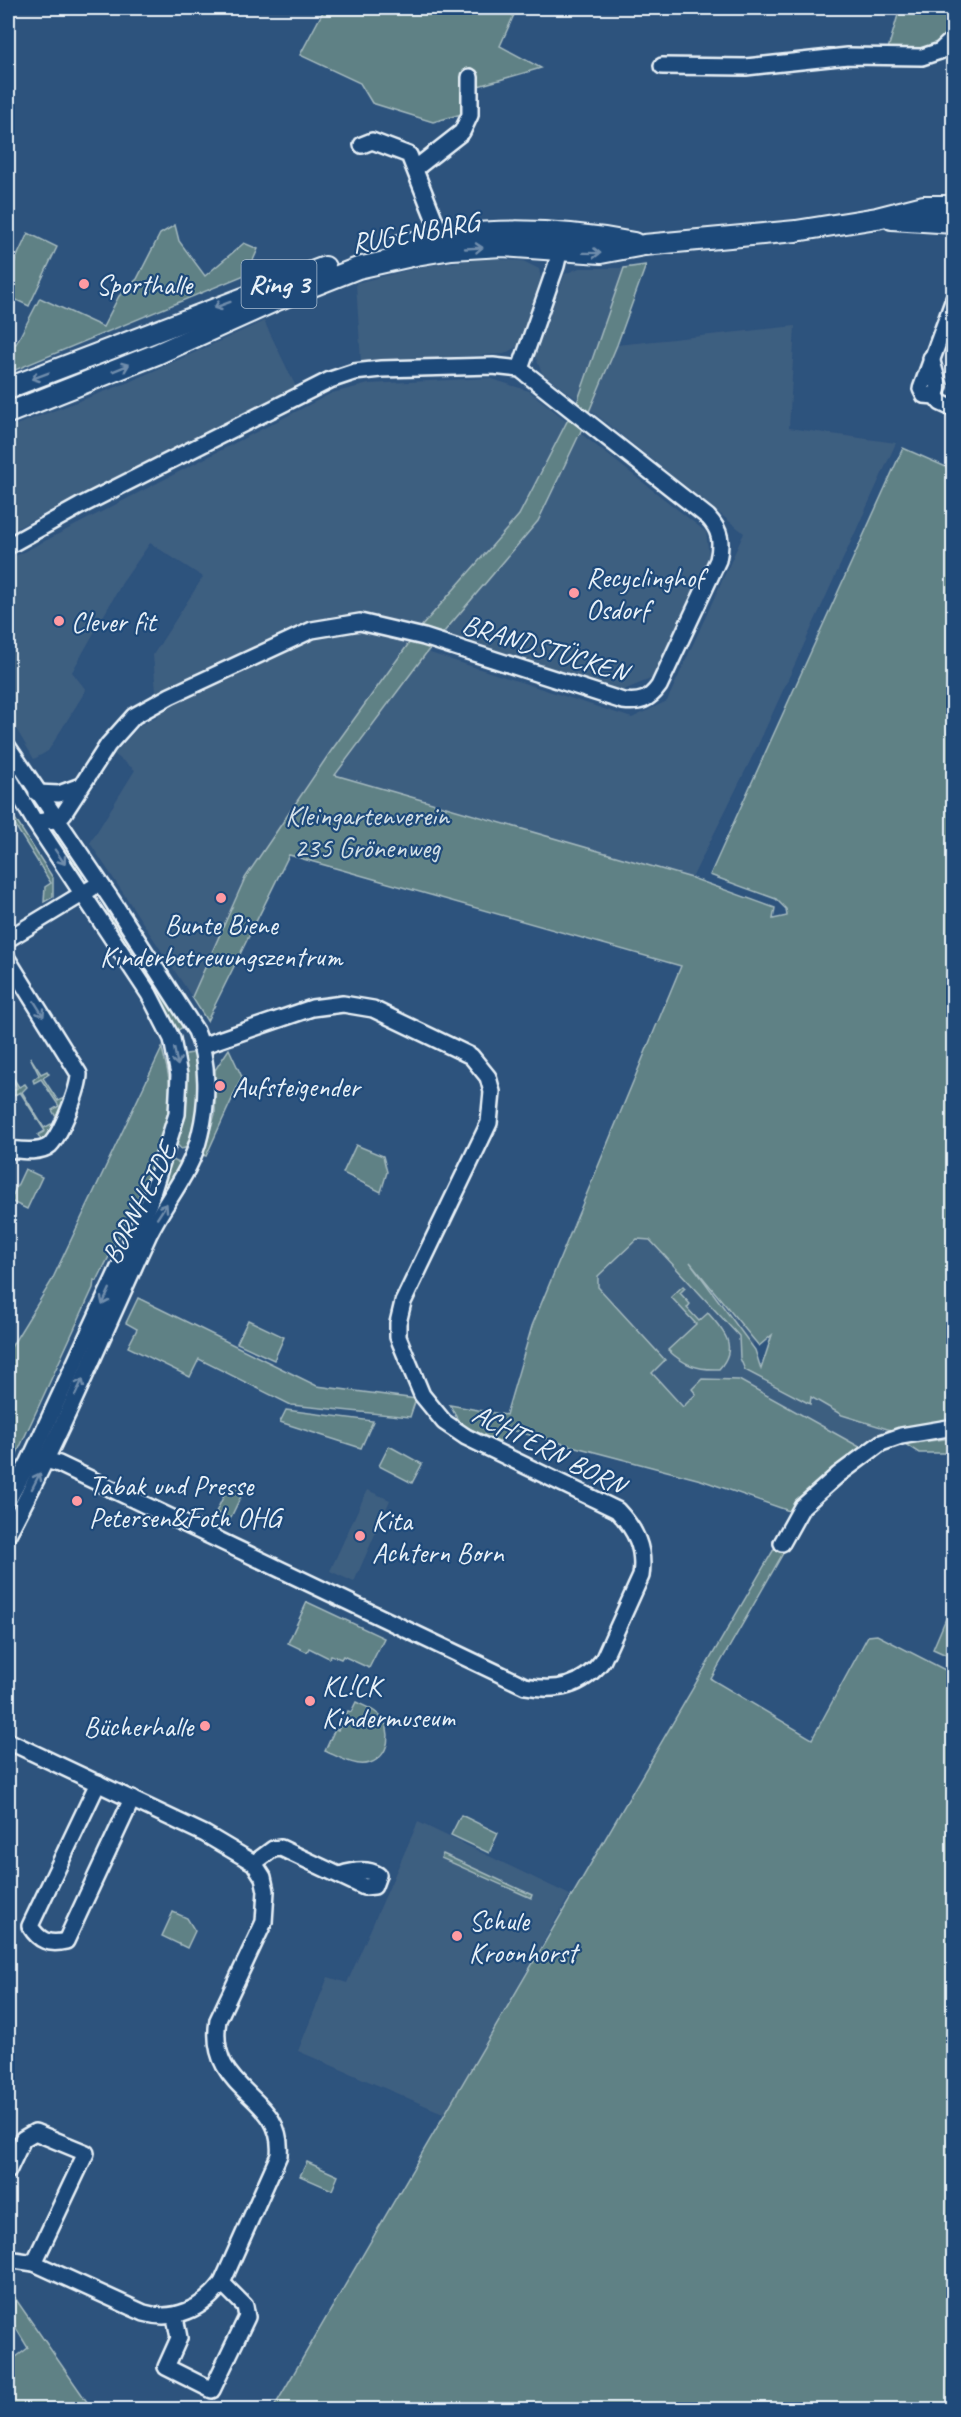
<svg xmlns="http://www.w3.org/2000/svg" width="961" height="2417" font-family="Caveat,sans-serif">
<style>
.built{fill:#3e5e80}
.green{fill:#5f8185;stroke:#a4b9be;stroke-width:1.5;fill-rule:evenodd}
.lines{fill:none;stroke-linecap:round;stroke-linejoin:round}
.minor-casing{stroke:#e8f1f8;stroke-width:20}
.major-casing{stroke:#e8f1f8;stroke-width:24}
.minor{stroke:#1f4a7a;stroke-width:15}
.major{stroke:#1f4a7a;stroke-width:20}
.oneway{stroke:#6f8dac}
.poi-dot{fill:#ff9aa2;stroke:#1f4a7a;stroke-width:2}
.labels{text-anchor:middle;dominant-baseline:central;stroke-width:4.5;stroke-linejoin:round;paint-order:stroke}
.shield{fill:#1f4a7a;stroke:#acbfd2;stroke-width:1.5}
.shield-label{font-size:27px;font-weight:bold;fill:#e8f1f8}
.street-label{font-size:28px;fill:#e8f1f8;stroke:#1f4a7a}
.poi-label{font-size:28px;fill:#e8f1f8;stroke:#1f4a7a;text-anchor:start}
.park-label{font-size:28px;fill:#d3e0e7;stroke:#1f4a7a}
</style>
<rect width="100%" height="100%" fill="#2d537d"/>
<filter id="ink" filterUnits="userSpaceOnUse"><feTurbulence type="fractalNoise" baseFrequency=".0167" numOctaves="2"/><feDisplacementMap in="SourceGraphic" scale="12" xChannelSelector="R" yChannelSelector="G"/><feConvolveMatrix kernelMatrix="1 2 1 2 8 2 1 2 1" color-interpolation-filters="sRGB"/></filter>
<g filter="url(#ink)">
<!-- built -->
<g class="built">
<path d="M487,258L523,261L539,269L541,278L518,346L504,354L361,362L356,283L425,266Z"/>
<path d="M579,268H624L578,400L542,373L535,356L565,274Z"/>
<path d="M264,321L296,387L11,531L8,522V428L127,383Z"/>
<path d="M795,326L789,428L896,443L758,745L692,878L335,776L427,652L632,718L667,701L744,533L590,410L617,345Z"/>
<path d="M489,378L529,391L568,422L519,515L420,628L245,878L192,997L90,843L135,770L114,754L141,725L158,716L153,655L203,577L150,543L122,583L72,672L86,690L48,751L34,759L8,715V560L332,393L369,384Z"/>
<path d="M580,433L706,532L709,556L653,678L621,691L443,633L537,521Z"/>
<path d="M645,1212L756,1333L748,1364L842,1415L891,1430L803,1496L732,1474L560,1291Z"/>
<path d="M367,1490L390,1500L354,1582L330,1571Z"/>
<path d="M418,1822L570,1895L445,2114L298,2051L328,1977L347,1983Z"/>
</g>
<!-- green -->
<g class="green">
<path d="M325,8H517L500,46L541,68L464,90L465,113L433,122L372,103L360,83L300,55Z"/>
<path d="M900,8H953C953,52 923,51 888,49Z"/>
<path d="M175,225L179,241L205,276L244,243L258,249L247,274L8,373V342L16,344L40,298L103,327L119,296L137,279L160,234Z"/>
<path d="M28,233L57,247L29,306L8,296V276Z"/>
<path d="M646,265L617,345L580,433L538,521L427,652L335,775L692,878L775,908L773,919L787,916L786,909L776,899L710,875L903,448L953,470V1435L886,1446L815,1503L801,1522L711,1679L812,1739L868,1636L877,1635L953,1674V2409H273L795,1513L701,1480L507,1429L504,1439L499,1442L460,1424L450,1405L506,1415L532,1326L681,966L289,855L207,1021L192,997L245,878L331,751L420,628L519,515L578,400L624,268ZM637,1239L650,1240L739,1336L740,1358L745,1370L810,1404L811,1397L842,1415L891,1430L865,1450L739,1380L702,1379L692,1389L696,1394L683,1407L652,1373L665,1360L598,1287V1276ZM690,1262L759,1346L772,1335L761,1369L755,1350Z"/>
<path d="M250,300L101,372L8,406V401Z"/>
<path d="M8,808L53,878V897L44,902L45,887L51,883L8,814Z"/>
<path d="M53,826L82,867V876L45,827Z"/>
<path d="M106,911L187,1024L174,1033L103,914Z"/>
<path d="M162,1048C165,1062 170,1076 170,1089C171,1145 121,1230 97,1281L94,1280L93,1288L8,1473V1352L51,1282Z"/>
<path d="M229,1049L242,1077L206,1156L203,1155L215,1114V1070Z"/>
<path d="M199,1052C200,1086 203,1119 185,1148L181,1149L176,1143L187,1099L182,1089L180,1055Z"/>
<path d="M30,1057L41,1074L47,1071L49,1074L43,1078L58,1101L64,1098L66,1101L57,1119L52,1110L59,1106L41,1079L34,1083L33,1080L39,1075Z"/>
<path d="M8,1070L19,1087L25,1084L27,1087L22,1092L44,1128L51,1124L53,1129L42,1141L38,1135L45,1131L20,1092L13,1096L11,1093L17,1088Z"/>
<path d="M356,1145L383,1156L387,1172L381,1192L343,1173Z"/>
<path d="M166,1157L184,1165L157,1210L151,1206Z"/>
<path d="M25,1169L42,1177L27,1209L10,1201Z"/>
<path d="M683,1286L685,1288L680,1293L690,1304L687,1308L699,1321L708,1313C724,1331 739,1347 719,1369C697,1370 684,1365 668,1350L696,1324L671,1297Z"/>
<path d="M138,1298L317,1386L416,1399L410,1417L291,1405L199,1359L190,1377L128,1347L137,1329L126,1323Z"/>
<path d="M248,1320L284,1337L274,1360L237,1343Z"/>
<path d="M286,1410L373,1421L361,1448L280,1422Z"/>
<path d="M953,1438V1453H919L905,1444Z"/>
<path d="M389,1446L422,1464L412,1483L379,1466Z"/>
<path d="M230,1483L244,1490L230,1519L216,1512Z"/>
<path d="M307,1602L384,1638L369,1668L343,1656L341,1659L331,1655L329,1658L309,1648L307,1652L288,1643Z"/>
<path d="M953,1602V1658L933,1649Z"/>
<path d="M356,1702C364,1706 374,1709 380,1716C394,1730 389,1757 370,1763C356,1768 337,1756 325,1751L335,1729L338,1730L348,1711L351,1712Z"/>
<path d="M461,1815L498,1833L489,1853L451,1835Z"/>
<path d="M443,1854L532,1895L531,1898L441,1858Z"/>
<path d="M173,1912L187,1918L195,1931L187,1948L162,1936Z"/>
<path d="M307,2162L338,2176L332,2190L300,2176Z"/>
<path d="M8,2288L92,2409H8V2363L28,2348L8,2315Z"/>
</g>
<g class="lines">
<!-- minor casing -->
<g class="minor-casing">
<g id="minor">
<path d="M662,66L746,67L848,56L922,57L940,51L954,38"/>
<path d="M362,145L372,141L409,155L441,236"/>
<path d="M416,168L462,132L470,115V77"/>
<path d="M954,299L921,389L924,395L935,396L941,403L954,409"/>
<path d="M931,358L939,386L935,396"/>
<path d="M520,369L556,266L562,241"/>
<path d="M8,546L80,506L330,380L354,372L381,369L493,366L520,369L708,517C721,531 722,542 718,560L659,686C649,700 640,703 623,701L424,637L360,622L312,630L170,696L134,716L108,745L64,813L56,820L35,822"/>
<path d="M8,747L111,899L196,1031C209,1061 208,1102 200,1134C191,1174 166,1199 149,1234C103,1334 60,1437 8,1534"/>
<path d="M8,776L35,822L149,994L172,1039L179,1075L177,1114L149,1203L29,1462L8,1500"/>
<path d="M37,793L59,794L78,787"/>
<path d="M8,939L92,888"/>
<path d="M8,960L79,1074C79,1089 61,1134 50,1145C40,1154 19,1150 8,1149"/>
<path d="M31,1459L46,1460L59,1464L525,1686C557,1692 582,1687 603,1660L641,1576C645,1549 636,1530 617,1510L466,1437L444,1422L422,1395L398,1337V1323L403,1302L489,1123L492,1092L488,1077L471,1056L373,1009L343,1004L312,1008L201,1046"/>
<path d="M782,1543L802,1507L838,1475L881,1443L901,1436L954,1427"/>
<path d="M8,1741L205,1834L254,1863L263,1877L266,1891L264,1922L218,2020C206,2094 285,2093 279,2155L222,2283C203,2309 174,2322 144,2313L34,2263L8,2259"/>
<path d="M98,1783L30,1926C39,1941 49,1945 66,1941L132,1799"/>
<path d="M254,1863L273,1849L281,1848L364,1887L374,1886L378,1875C367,1868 352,1871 340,1875"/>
<path d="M8,2171L23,2139L35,2132L86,2153L34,2263"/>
<path d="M175,2317L179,2338L166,2367L212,2390L247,2317L245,2306L222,2283"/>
</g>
</g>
<!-- major casing -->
<g class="major-casing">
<g id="major">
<path d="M892,219L954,223"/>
<path d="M396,246C476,226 553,228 634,243"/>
<path d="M8,388L325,267"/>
<path d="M8,413L157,354L277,300L358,268L416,255L452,249L502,246L601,253L644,245L796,231L877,218L924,206H954"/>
</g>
</g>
<!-- minor -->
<use href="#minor" class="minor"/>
<!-- major -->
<use href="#major" class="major"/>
</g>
<!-- one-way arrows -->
<defs><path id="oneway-shaft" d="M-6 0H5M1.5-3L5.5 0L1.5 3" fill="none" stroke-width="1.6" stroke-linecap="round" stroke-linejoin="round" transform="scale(1.5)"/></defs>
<g class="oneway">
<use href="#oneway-shaft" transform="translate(474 248) rotate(-3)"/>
<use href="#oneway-shaft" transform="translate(592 253) rotate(1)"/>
<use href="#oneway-shaft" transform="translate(222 305) rotate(160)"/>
<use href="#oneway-shaft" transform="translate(121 368) rotate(-22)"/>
<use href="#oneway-shaft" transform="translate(40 376) rotate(159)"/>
<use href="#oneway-shaft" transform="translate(60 857) rotate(55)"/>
<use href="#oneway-shaft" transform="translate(39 1009) rotate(58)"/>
<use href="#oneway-shaft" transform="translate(176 1057) rotate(78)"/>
<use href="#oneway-shaft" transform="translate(162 1211) rotate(-57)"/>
<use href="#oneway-shaft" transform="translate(106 1297) rotate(115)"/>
<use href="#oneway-shaft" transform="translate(79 1387) rotate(-65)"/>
<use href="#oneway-shaft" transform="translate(36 1481) rotate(-63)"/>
</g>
</g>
<!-- markers -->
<g class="poi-dot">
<circle cx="84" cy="284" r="6"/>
<circle cx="574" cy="593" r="6"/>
<circle cx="59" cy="621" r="6"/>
<circle cx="221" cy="898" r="6"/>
<circle cx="220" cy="1086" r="6"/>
<circle cx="77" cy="1501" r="6"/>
<circle cx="360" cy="1536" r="6"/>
<circle cx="310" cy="1701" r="6"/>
<circle cx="205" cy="1726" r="6"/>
<circle cx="457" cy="1936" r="6"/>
</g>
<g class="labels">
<!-- shield labels -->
<rect class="shield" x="241.5" y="260" width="75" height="48" rx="4.5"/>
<g class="shield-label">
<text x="279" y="284">Ring 3</text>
</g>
<!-- street labels -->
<g class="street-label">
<text transform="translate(415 232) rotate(-10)">RUGENBARG</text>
<text transform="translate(545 648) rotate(17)">BRANDSTÜCKEN</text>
<text transform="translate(139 1203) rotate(-63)">BORNHEIDE</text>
<text transform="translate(549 1449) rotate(27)">ACHTERN BORN</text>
</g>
<!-- poi labels -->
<g class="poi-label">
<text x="96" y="284">Sporthalle</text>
<text x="586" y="577">Recyclinghof<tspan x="586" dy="32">Osdorf</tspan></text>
<text x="71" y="621">Clever fit</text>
<text x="221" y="924" text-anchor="middle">Bunte Biene<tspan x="221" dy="32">Kinderbetreuungszentrum</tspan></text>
<text x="232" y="1086">Aufsteigender</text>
<text x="89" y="1485">Tabak und Presse<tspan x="89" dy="32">Petersen&amp;Foth OHG</tspan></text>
<text x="372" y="1520">Kita<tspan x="372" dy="32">Achtern Born</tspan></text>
<text x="322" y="1685">KL!CK<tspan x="322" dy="32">Kindermuseum</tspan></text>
<text x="193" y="1726" text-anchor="end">Bücherhalle</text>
<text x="469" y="1920">Schule<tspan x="469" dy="32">Kroonhorst</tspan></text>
</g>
<!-- park labels -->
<g class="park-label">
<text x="367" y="815">Kleingartenverein<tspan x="367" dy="32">235 Grönenweg</tspan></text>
</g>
</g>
<!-- margin -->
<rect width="961" height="2417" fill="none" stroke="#1f4a7a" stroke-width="30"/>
<rect x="15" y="15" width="931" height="2387" fill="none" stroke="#e8f1f8" stroke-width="2" filter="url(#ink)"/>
</svg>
